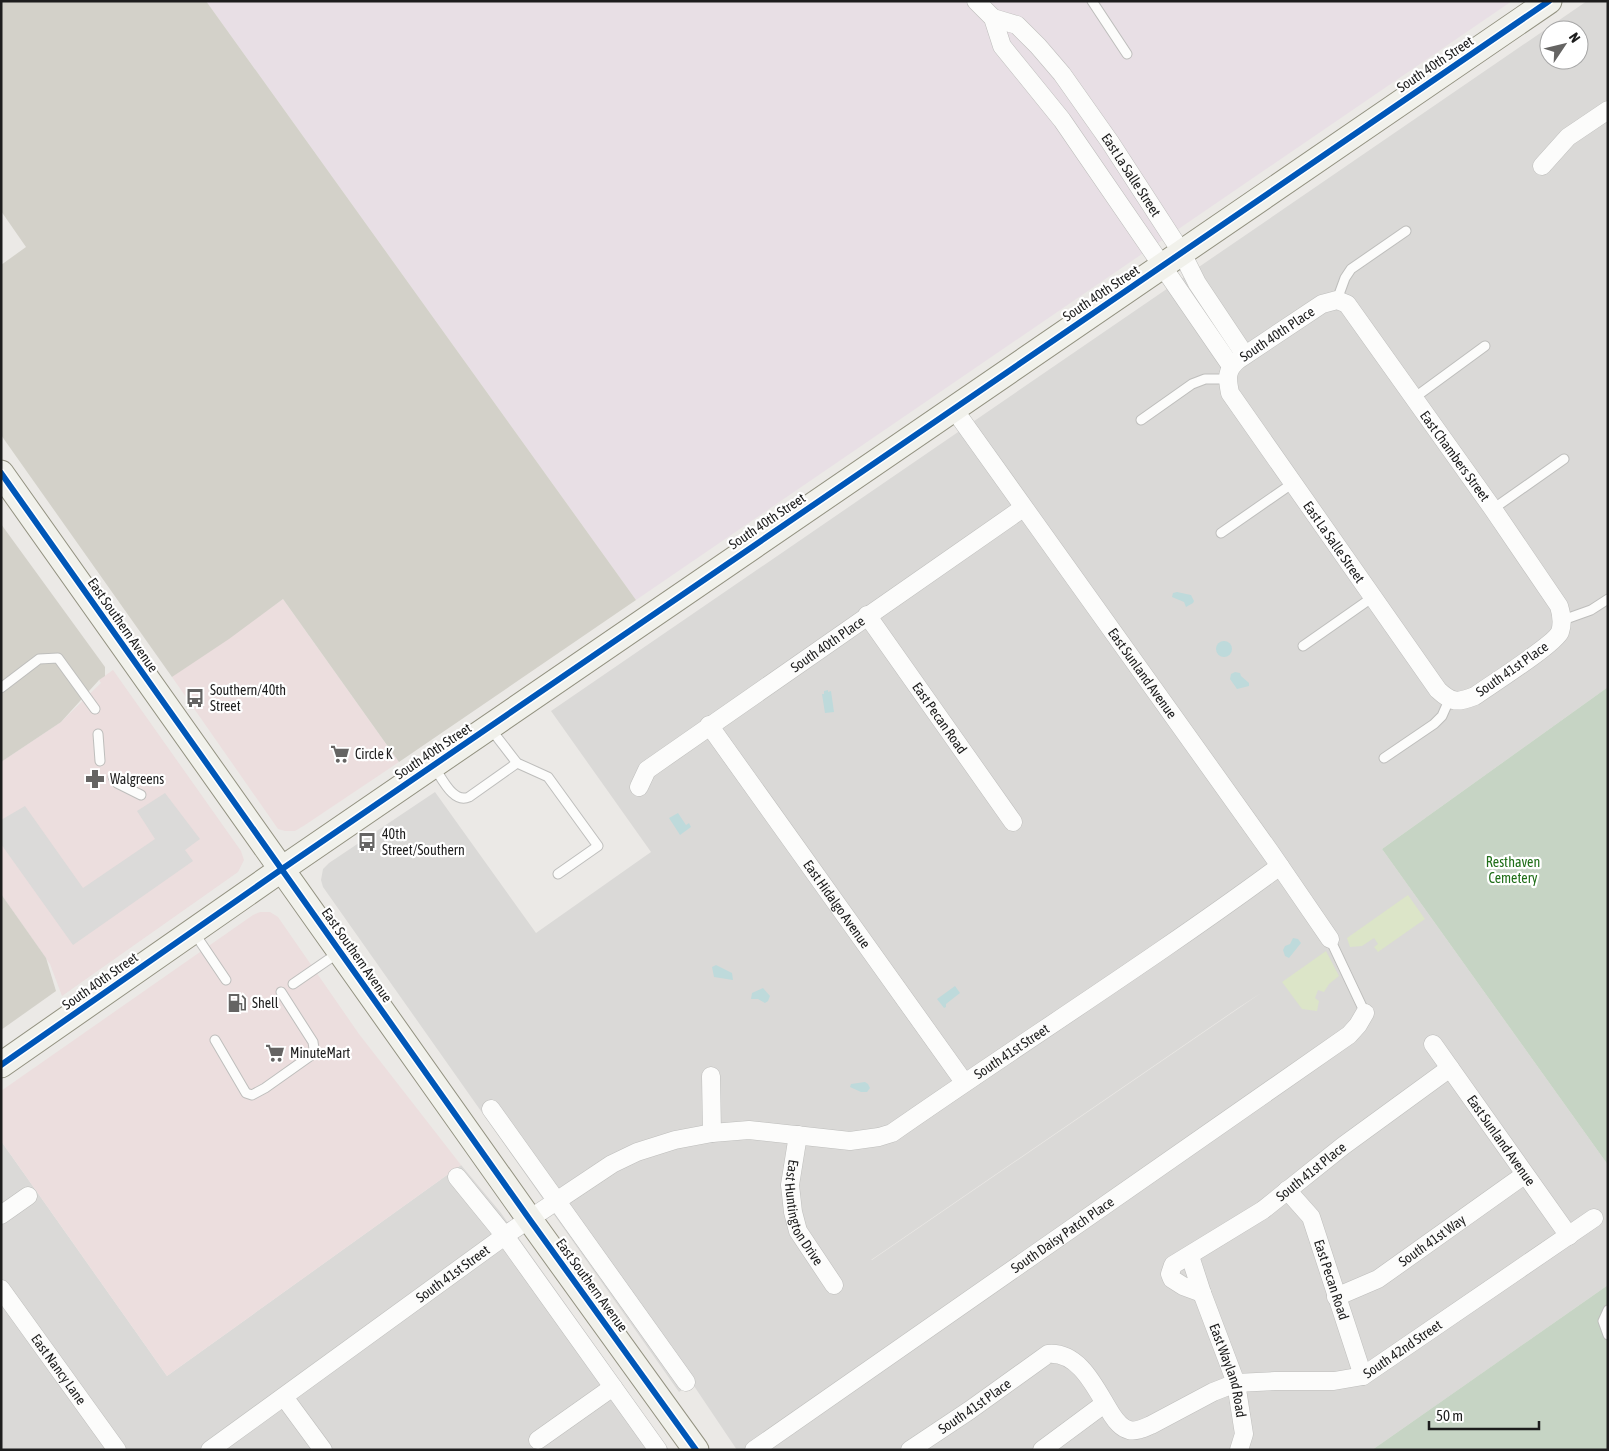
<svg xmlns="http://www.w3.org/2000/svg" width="1609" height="1451" font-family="'Asap Condensed',sans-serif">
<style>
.residential{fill:#dad9d7;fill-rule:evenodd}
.commercial{fill:#ecdede}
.industrial{fill:#e8dfe5}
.construction{fill:#d3d1c9}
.grass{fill:#dce5c8}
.cemetery{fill:#c6d4c4}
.parking{fill:#dbdad9}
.water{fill:#bedadb}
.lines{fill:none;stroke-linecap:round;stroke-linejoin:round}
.lane-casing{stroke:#bebebc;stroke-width:11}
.street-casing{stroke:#bebebc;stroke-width:19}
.secondary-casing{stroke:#939281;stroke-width:27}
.lane{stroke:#fcfcfb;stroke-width:9}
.street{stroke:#fcfcfb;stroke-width:18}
.secondary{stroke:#f1f1eb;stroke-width:25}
.cycleway-casing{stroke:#fff;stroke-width:9}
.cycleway{stroke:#0057b8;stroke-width:6}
.labels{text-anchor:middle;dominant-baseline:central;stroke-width:4.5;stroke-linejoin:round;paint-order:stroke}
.street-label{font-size:14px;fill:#1d1d1d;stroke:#fff}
.poi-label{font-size:14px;fill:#1d1d1d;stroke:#fff;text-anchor:start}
.park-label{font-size:14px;fill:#1f6e18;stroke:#fff}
</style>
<rect width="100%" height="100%" fill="#ebe9e6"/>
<!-- residential -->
<g class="residential">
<path d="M1587,1H1608V687L1382,849L1608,1165V1285L1372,1450H737L692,1383L679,1392L323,887L321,880L323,869L329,863L435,792L536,933L651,852L551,711ZM1549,30H1579V60H1549ZM1261,993L872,1260H871L1238,1008Z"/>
<path d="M1,1141L167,1376L461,1165L501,1213L669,1450H1Z"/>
</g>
<!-- commercial -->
<g class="commercial">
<path d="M283,599L399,762L305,825L295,831H285L278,829L172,677Z"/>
<path d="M113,670L241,851L244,860L238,872L62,996L50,964L1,894V762L61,722L101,683L99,680Z"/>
<path d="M260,912H270L278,917L359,1034L461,1165L167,1376L1,1141V1091L253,915Z"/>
</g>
<!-- industrial -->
<path class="industrial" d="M206,1H1512L636,600Z"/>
<!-- construction -->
<g class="construction">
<path d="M1,1H206L636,600L399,762L283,599L229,639L172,677L1,435V265L26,247L1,211Z"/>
<path d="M1,524L105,667V676L99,680L61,722L1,762Z"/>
<path d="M1,894L46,958L56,991L1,1030Z"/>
</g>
<!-- grass -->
<g class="grass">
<path d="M1408,895L1425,919L1378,952L1374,947L1378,944L1374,938L1362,946L1350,947L1347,938Z"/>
<path d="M1326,951L1339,976L1329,984L1324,992L1318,990L1315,998L1319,1001L1317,1011L1302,1009L1282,982Z"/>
</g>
<!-- cemetery -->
<g class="cemetery">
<path d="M1608,687V1165L1382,849Z"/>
<path d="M1608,1285V1450H1372Z"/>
</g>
<!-- parking -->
<path class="parking" d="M165,793L200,839L185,850L193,861L73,945L1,844V820L25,806L83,888L155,839L137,811Z"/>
<!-- water -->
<g class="water">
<path d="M1177,592L1191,595L1194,601L1193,603L1186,607L1184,602L1172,597L1173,593Z"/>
<circle cx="1224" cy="649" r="8"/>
<path d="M1235,672L1240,673L1241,676L1249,683V686L1237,689L1230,679L1231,674Z"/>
<path d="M828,690V692L831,691L834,712L825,713L822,694H824V691Z"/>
<path d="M678,813L686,825L689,823L691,827L680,835L669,818Z"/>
<path d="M1293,938L1298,939L1301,943L1289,958L1285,956L1283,950L1285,946L1290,944Z"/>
<path d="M716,965L732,973L733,980L714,977L712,967Z"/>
<path d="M955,986L960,993L946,1004V1007L944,1008L937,999Z"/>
<path d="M763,988L770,996L768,1001L765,1003L758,999H751L752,993Z"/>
<path d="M865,1082L868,1084L870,1088L867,1092H861L850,1087L851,1084Z"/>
</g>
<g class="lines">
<!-- lane casing -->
<g class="lane-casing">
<g id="lane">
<path d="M1092,1L1127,54"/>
<path d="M1337,300L1345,278L1351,269L1406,231"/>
<path d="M1414,398L1485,346"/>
<path d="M1141,420L1192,384L1205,379H1227"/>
<path d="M1493,509L1564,459"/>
<path d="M1221,533L1293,483"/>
<path d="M1563,620L1591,610L1608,599"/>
<path d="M1303,646L1373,597"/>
<path d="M1,688L39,659L58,658L95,709"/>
<path d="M490,728L517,763L548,777L598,846L558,874"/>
<path d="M98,734L100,761"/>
<path d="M1384,758L1434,724L1442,716L1449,700"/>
<path d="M434,767C442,778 453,804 469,797L517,763"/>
<path d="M113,777L117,783L141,795"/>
<path d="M193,931L226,980"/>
<path d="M1330,939L1365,1013"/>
<path d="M293,984L338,953"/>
<path d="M215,1040L246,1093L252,1095L265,1088L313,1054L314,1049L313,1042L281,992"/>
<path d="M1608,1310L1603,1321L1608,1335"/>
</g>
</g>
<!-- street casing -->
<g class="street-casing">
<g id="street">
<path d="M976,1L993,18L1002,46L1062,120L1231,366"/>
<path id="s1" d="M993,18L1017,25L1038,46L1062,74L1110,142L1182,253L1197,283L1245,355"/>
<path d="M1542,166L1568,137L1608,110"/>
<path d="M1337,300L1347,304L1493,509L1559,606C1562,616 1563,623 1560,632C1555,644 1489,686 1475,696C1457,703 1452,703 1438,690L1230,393C1227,378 1226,370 1238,360L1322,304Z"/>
<path id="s2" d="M953,408L1271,853L1330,939"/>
<path id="s3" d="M867,615L1013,822"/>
<path id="s4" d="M709,725L964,1082"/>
<path id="s5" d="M639,787L647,770L1023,508"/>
<path id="s6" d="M1433,1044L1569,1236"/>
<path d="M711,1076L712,1133"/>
<path d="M491,1109L686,1382"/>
<path id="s7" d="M798,1135L790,1185L793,1212L798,1231L834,1285"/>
<path d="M457,1177L505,1236L658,1450"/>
<path id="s8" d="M1287,1190L1311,1217L1363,1376"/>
<path d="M1,1215L28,1196"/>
<path id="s9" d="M1190,1256L1202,1293L1236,1383L1244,1434L1239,1450"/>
<path id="s10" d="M1,1289L117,1450"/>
<path id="s11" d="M1202,1293L1183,1286L1172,1279L1170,1274L1173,1265L1263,1210L1343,1146L1450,1068"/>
<path id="s12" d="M1336,1297L1378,1279L1524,1175"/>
<path d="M284,1397L323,1450"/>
<path d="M538,1440L613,1387"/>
<path id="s13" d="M210,1450L510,1232L612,1164L637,1152L675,1140L712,1133L749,1130L850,1141L879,1137L892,1133C1021,1043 1154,959 1280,866"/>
<path id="s14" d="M754,1450L1349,1035L1358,1025L1365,1013"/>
<path id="s15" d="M910,1450L970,1410L1048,1354C1081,1351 1097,1392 1112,1415C1116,1421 1121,1428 1129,1430C1136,1432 1144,1428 1151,1425L1213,1392L1236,1383L1275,1381H1334L1363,1376L1594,1218"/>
<path d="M1042,1450L1104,1404"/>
</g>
</g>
<!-- secondary casing -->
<g class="secondary-casing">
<g id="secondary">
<path d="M1,473L530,1220L696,1450"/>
<path d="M1,1065L282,869L1549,1"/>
</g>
</g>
<!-- lane -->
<use href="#lane" class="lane"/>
<!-- street -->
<use href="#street" class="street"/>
<!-- secondary -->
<use href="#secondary" class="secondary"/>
<!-- cycleway casing -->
<g class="cycleway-casing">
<g id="cycleway">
<path d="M1,473L530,1220L696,1450"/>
<path d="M1,1065L282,869L1549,1"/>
</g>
</g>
<!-- cycleway -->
<use href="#cycleway" class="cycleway"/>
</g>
<!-- icons -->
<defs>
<g id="bus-bare" transform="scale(1.5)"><path d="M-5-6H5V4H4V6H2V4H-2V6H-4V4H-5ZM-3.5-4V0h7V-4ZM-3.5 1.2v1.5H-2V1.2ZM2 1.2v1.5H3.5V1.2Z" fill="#656463" stroke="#fff" stroke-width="2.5" paint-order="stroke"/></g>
<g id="supermarket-bare" transform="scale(1.5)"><path d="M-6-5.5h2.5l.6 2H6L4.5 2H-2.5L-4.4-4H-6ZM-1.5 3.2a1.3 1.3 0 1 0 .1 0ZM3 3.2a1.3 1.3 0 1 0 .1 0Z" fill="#656463" stroke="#fff" stroke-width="2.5" paint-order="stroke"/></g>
<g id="pharmacy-bare" transform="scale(1.5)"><path d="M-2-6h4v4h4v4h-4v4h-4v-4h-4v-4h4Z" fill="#656463" stroke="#fff" stroke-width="2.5" paint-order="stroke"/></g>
<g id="fuel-bare" transform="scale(1.5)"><path d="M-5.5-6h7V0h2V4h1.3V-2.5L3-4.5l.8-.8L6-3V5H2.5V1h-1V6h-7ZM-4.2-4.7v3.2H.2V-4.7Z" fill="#656463" stroke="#fff" stroke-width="2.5" paint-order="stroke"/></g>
</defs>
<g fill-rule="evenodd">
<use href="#bus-bare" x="195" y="698"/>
<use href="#supermarket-bare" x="340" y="754"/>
<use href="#pharmacy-bare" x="95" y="779"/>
<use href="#bus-bare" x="367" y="842"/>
<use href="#fuel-bare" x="237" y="1003"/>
<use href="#supermarket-bare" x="275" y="1053"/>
</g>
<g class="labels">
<!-- street labels -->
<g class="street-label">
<text transform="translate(1435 64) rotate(-34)">South 40th Street</text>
<text stroke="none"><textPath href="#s1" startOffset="214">East La Salle Street</textPath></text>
<text transform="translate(1101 293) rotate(-34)">South 40th Street</text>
<text transform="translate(1277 334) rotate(-34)">South 40th Place</text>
<text transform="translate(1455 456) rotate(54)">East Chambers Street</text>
<text transform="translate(767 521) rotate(-34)">South 40th Street</text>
<text transform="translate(1334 542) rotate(55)">East La Salle Street</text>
<text transform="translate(123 625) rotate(55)">East Southern Avenue</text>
<text stroke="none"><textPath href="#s5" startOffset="239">South 40th Place</textPath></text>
<text transform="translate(1512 669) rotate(-35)">South 41st Place</text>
<text stroke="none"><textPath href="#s2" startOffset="326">East Sunland Avenue</textPath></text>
<text stroke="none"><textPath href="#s3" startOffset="126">East Pecan Road</textPath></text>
<text transform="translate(433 751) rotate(-34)">South 40th Street</text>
<text stroke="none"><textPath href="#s4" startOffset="220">East Hidalgo Avenue</textPath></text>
<text transform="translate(357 955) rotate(55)">East Southern Avenue</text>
<text transform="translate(100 981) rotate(-35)">South 40th Street</text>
<text stroke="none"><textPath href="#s13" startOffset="925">South 41st Street</textPath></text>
<text stroke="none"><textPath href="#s6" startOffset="118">East Sunland Avenue</textPath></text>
<text stroke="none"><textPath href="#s11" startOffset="215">South 41st Place</textPath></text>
<text stroke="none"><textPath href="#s7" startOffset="81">East Huntington Drive</textPath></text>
<text stroke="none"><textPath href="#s14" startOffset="376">South Daisy Patch Place</textPath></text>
<text stroke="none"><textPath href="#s12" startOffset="112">South 41st Way</textPath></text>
<text stroke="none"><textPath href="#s13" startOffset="300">South 41st Street</textPath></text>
<text stroke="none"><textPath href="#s8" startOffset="102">East Pecan Road</textPath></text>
<text transform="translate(592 1285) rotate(54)">East Southern Avenue</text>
<text stroke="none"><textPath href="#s15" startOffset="578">South 42nd Street</textPath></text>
<text stroke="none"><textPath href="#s10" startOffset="99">East Nancy Lane</textPath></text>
<text stroke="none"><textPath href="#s9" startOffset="121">East Wayland Road</textPath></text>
<text stroke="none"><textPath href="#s15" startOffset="78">South 41st Place</textPath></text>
</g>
<!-- poi labels -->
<g class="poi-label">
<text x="210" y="690">Southern/40th<tspan x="210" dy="16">Street</tspan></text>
<text x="355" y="754">Circle K</text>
<text x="110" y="779">Walgreens</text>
<text x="382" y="834">40th<tspan x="382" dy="16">Street/Southern</tspan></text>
<text x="252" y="1003">Shell</text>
<text x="290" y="1053">MinuteMart</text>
</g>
<!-- park labels -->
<g class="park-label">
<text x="1513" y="862">Resthaven<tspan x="1513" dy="16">Cemetery</tspan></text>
</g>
</g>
<!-- border -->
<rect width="1609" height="1451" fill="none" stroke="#1d1d1d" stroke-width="5"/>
<!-- north arrow -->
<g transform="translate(1564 45) rotate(55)"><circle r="24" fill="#ffffff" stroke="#a5a5a5"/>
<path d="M0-4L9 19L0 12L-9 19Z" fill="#656463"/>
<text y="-8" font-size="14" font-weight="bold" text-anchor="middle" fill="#1d1d1d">N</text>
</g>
<!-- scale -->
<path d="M1429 1421v8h110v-8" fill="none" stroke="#1d1d1d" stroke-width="2.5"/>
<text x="1436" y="1421" font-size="15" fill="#1d1d1d" stroke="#ffffff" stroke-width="4" paint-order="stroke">50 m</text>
</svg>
